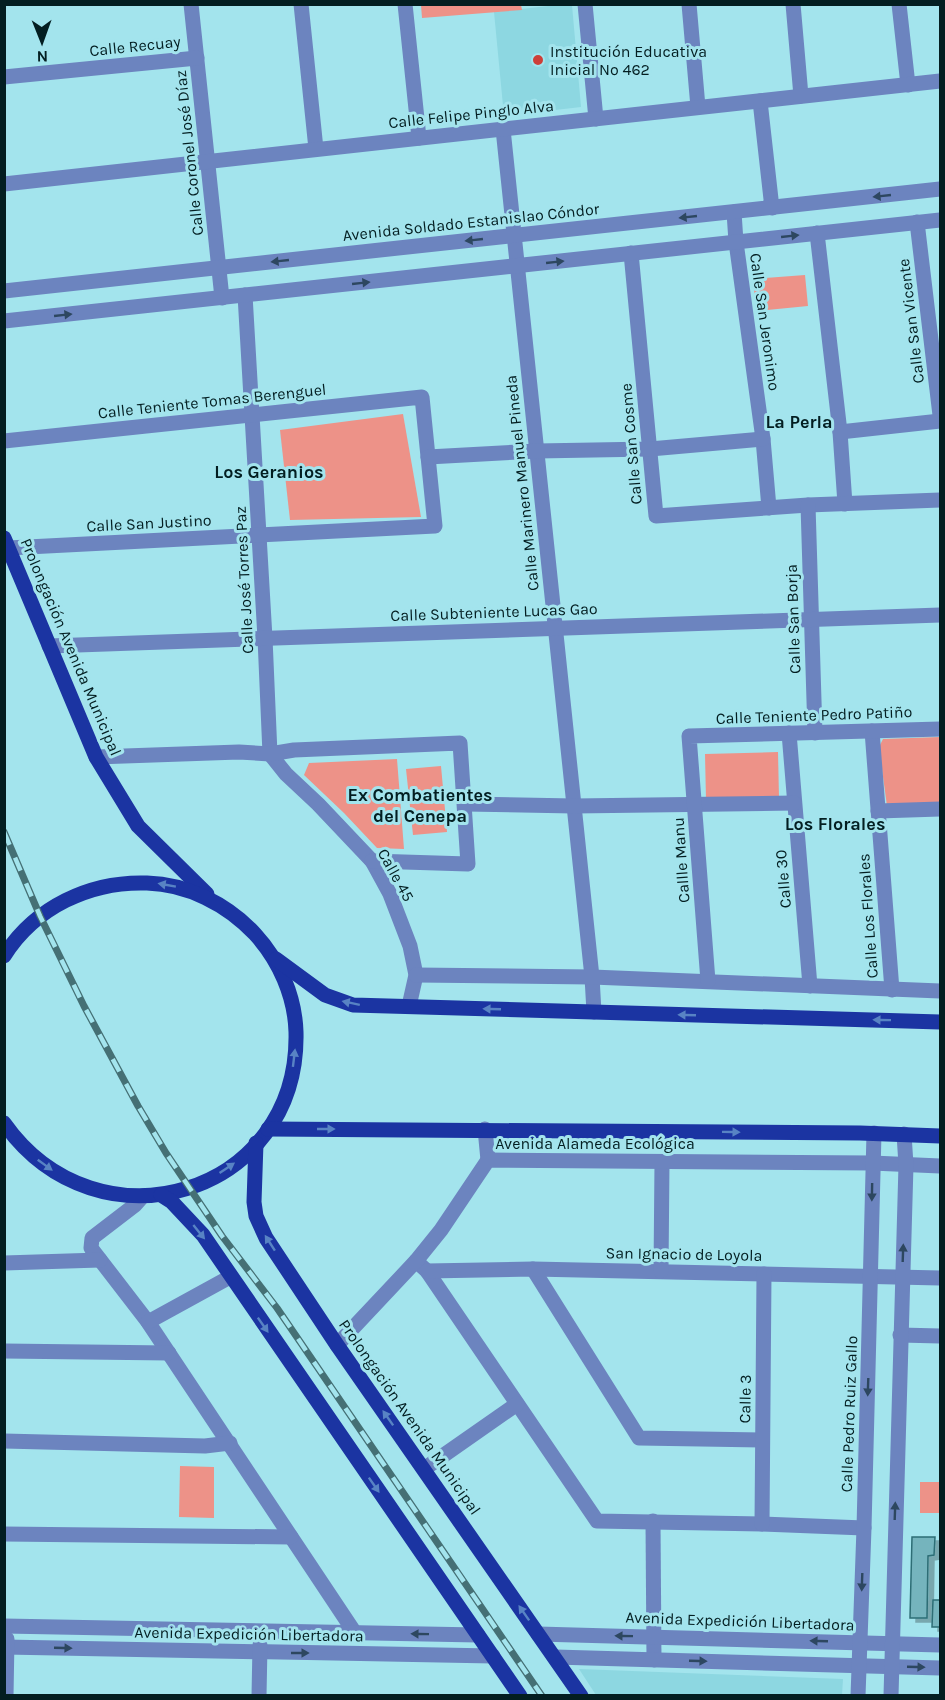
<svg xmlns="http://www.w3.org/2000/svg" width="945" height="1700" font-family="Karla,sans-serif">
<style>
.built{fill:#8dd7e1}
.green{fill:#ed9288}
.building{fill:#75b4bd;stroke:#2d6d75;stroke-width:1.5;filter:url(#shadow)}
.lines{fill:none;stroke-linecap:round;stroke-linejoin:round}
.minor{stroke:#6c84bf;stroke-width:15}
.major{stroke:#1b34a2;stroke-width:15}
.rail-casing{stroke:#457075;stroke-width:7}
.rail{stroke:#a3e4ed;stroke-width:4.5;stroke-dasharray:14;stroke-linecap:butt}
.oneway{fill:#2d4760}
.oneway2{fill:#5883c4}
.poi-dot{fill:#cd3f39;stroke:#a3e4ed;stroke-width:2}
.labels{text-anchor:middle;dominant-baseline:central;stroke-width:6;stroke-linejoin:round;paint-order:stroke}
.street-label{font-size:16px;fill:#031e21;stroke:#a3e4ed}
.poi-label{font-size:16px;fill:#031e21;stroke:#a3e4ed;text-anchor:start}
.neighbourhood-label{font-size:18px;font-weight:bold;fill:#031e21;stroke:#a3e4ed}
</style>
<defs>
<filter id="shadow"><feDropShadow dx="6" dy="4" stdDeviation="0" flood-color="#0004"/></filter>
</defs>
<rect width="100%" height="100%" fill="#a3e4ed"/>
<!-- built -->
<g class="built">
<path d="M557,5H572L581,107L504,116L494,12Z"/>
<path d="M579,1669L843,1679L842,1695H596Z"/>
</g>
<!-- green -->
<g class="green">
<path d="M421,5H521L522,10L422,18Z"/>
<path d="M805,275L808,306L756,311L753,279Z"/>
<path d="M403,414L421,517L290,520L280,430Z"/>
<path d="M940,737V805L887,806L879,747L883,739Z"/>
<path d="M778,752L779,798L706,800L705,754Z"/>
<path d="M397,759L404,849L377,848L344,813L304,775L309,763Z"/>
<path d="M441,766L447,832L413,835L406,769Z"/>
<path d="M180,1466L214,1467V1518L179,1517Z"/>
<rect x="920" y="1482" width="20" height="31"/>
</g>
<!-- building -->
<g class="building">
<path d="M912,1537H935L934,1555L928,1556L927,1618H910Z"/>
<path d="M933,1600H940V1627H932Z"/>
</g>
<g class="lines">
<!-- minor -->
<g class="minor">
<path d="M191,4L222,298"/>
<path d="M301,4L316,149"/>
<path d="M405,4L419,138"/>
<path d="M585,4L596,119"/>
<path d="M689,4L698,107"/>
<path d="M793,4L801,96"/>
<path d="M899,4L908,85"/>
<path d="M4,77L197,58"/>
<path d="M760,101L772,208"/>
<path d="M503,129L592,977L594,1012"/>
<path d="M4,184L940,81"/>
<path d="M734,212L736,242L763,439L769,508"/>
<path d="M917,222L940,415"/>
<path d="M817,233L840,432L845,504"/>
<path d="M631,253L656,516L808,505L940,500"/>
<path d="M4,291L940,189"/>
<path d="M245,295L265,638L270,754"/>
<path d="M4,321L940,220"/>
<path d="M840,432L940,421"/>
<path d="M4,441L422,397L435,526L8,548"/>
<path d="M428,457L537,451L650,449L763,439"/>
<path d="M808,505L815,733"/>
<path d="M49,646L940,615"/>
<path d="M872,731L892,990"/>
<path d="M789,733L810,986"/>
<path d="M270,754L286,774L318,804L372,861L390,894L410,946L416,975L409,1006"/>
<path d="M96,757L239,752L270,754L294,750L460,743L468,864L372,861"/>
<path d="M465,804L574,806L794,803"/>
<path d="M878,811L940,809"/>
<path d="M416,975L592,977L940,991"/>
<path d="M708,981L689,736L940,729"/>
<path d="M485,1129L488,1160"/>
<path d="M143,1196L135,1205L92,1238L91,1248L148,1322L355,1633"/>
<path d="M416,1261L427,1271L597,1521L762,1524L864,1528"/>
<path d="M4,1263L100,1260"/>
<path d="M533,1269L639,1438L762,1440"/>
<path d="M427,1271L533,1269L940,1278"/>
<path d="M661,1271L662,1162"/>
<path d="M148,1322L230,1277"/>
<path d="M900,1335L940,1336"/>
<path d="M337,1345L416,1261L441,1230L488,1160L872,1163L940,1166"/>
<path d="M4,1351L169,1353"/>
<path d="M4,1441L205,1446L230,1443"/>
<path d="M424,1469L517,1404"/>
<path d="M653,1521L654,1660"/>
<path d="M762,1524L764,1274"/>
<path d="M4,1534L291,1537"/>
<path d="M4,1626L478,1635"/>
<path d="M538,1634L940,1645"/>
<path d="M4,1647L493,1656"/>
<path d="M555,1657L940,1668"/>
<path d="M6,1696L7,1639"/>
<path d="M259,1696L260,1645"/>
<path d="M858,1696L864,1528L874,1133"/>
<path d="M891,1696L906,1165L904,1134"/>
</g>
<!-- major -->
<g class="major">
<path d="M4,538L96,757L138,826L207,894"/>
<path d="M4,956C35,907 90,881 147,883C187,884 227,904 255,934C279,960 295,996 296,1032C300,1195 98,1256 4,1123"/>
<path d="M276,959L325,995L353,1005L940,1022"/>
<path d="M268,1129L860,1133L940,1136"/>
<path d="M256,1143L254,1202L256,1216L266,1238L337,1345L581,1696"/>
<path d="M161,1195L172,1202L203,1235L520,1696"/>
</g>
<!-- rail casing -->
<g class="rail-casing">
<path id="rail" d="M4,832L40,916L84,1006L138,1106L166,1153L222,1236L277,1308L542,1696"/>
</g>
<!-- rail -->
<use href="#rail" class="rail"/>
</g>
<!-- one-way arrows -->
<defs><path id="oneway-solid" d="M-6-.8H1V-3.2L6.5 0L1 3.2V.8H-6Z" transform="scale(1.5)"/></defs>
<g class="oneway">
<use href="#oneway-solid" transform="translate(882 196) rotate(174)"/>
<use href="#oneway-solid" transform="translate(688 217) rotate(174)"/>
<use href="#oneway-solid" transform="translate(790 236) rotate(-6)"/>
<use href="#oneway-solid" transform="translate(474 240) rotate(174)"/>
<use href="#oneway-solid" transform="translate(280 261) rotate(174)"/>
<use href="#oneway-solid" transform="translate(555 262) rotate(-6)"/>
<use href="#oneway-solid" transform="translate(361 283) rotate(-6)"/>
<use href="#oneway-solid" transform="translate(63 315) rotate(-6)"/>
<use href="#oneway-solid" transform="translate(872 1192) rotate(91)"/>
<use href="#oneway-solid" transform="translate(903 1253) rotate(-88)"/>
<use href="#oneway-solid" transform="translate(868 1387) rotate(92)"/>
<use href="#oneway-solid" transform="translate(895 1511) rotate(-88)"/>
<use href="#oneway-solid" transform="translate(862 1582) rotate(92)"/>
<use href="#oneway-solid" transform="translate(420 1634) rotate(-179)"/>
<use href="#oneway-solid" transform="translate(624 1636) rotate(-179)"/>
<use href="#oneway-solid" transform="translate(819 1641) rotate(-178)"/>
<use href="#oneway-solid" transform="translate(63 1648) rotate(2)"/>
<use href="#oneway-solid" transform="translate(300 1653)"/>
<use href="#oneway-solid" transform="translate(698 1661) rotate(2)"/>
<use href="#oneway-solid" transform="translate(916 1667) rotate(2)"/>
</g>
<g class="oneway2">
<use href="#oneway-solid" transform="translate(167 885) rotate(-170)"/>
<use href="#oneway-solid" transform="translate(351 1003) rotate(-168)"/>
<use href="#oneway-solid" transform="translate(492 1009) rotate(-178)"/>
<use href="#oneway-solid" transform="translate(687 1015) rotate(-178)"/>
<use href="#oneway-solid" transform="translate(882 1020) rotate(-179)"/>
<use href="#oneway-solid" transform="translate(294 1058) rotate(-83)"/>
<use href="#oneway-solid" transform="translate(326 1129)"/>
<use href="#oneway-solid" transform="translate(731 1132) rotate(1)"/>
<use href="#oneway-solid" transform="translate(45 1165) rotate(36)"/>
<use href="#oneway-solid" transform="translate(227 1168) rotate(-34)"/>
<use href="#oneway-solid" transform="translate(199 1232) rotate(51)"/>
<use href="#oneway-solid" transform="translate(270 1243) rotate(-123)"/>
<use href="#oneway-solid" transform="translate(263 1325) rotate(55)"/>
<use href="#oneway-solid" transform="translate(388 1418) rotate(-125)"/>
<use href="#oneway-solid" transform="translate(374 1485) rotate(55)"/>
<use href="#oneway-solid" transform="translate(524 1613) rotate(-125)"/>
</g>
<!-- markers -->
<circle class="poi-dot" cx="538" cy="60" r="6"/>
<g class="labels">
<!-- street labels -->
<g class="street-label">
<text transform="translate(135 46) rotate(-6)">Calle Recuay</text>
<text transform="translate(471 114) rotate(-6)">Calle Felipe Pinglo Alva</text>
<text transform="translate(189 153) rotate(-96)">Calle Coronel José Díaz</text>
<text transform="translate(471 222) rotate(-6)">Avenida Soldado Estanislao Cóndor</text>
<text transform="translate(911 321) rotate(-97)">Calle San Vicente</text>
<text transform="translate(765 322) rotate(82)">Calle San Jeronimo</text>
<text transform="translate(212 401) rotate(-6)">Calle Teniente Tomas Berenguel</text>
<text transform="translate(631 444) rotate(-95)">Calle San Cosme</text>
<text transform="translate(522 483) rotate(-96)">Calle Marinero Manuel Pineda</text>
<text transform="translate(149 523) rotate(-3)">Calle San Justino</text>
<text transform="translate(244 580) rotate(-93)">Calle José Torres Paz</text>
<text transform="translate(494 612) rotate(-2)">Calle Subteniente Lucas Gao</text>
<text transform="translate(793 619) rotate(-92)">Calle San Borja</text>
<text transform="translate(71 647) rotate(67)">Prolongación Avenida Municipal</text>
<text transform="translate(814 715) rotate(-2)">Calle Teniente Pedro Patiño</text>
<text transform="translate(681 860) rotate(-94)">Callle Manu</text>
<text transform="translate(396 875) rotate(61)">Calle 45</text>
<text transform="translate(783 879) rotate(-95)">Calle 30</text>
<text transform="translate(868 916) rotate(-94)">Calle Los Florales</text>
<text x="595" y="1143">Avenida Alameda Ecológica</text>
<text transform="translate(684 1254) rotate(1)">San Ignacio de Loyola</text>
<text transform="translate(745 1399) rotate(-89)">Calle 3</text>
<text transform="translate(849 1414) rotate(-88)">Calle Pedro Ruiz Gallo</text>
<text transform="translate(410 1417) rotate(55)">Prolongación Avenida Municipal</text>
<text transform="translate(740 1621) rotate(2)">Avenida Expedición Libertadora</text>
<text transform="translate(249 1634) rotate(1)">Avenida Expedición Libertadora</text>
</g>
<!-- poi labels -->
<g class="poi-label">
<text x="550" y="51">Institución Educativa<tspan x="550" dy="18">Inicial Nº 462</tspan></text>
</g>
<!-- neighbourhood labels -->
<g class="neighbourhood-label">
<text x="799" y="422">La Perla</text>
<text x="269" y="472">Los Geranios</text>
<text x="420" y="795">Ex Combatientes<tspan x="420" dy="21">del Cenepa</tspan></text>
<text x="835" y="824">Los Florales</text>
</g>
</g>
<!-- border -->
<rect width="945" height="1700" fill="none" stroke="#031e21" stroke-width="12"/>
<!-- north arrow -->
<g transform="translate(42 42) rotate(179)" stroke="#a3e4ed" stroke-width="4.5" paint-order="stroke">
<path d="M0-4.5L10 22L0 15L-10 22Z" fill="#031e21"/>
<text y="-9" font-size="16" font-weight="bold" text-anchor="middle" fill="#031e21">N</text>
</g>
</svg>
